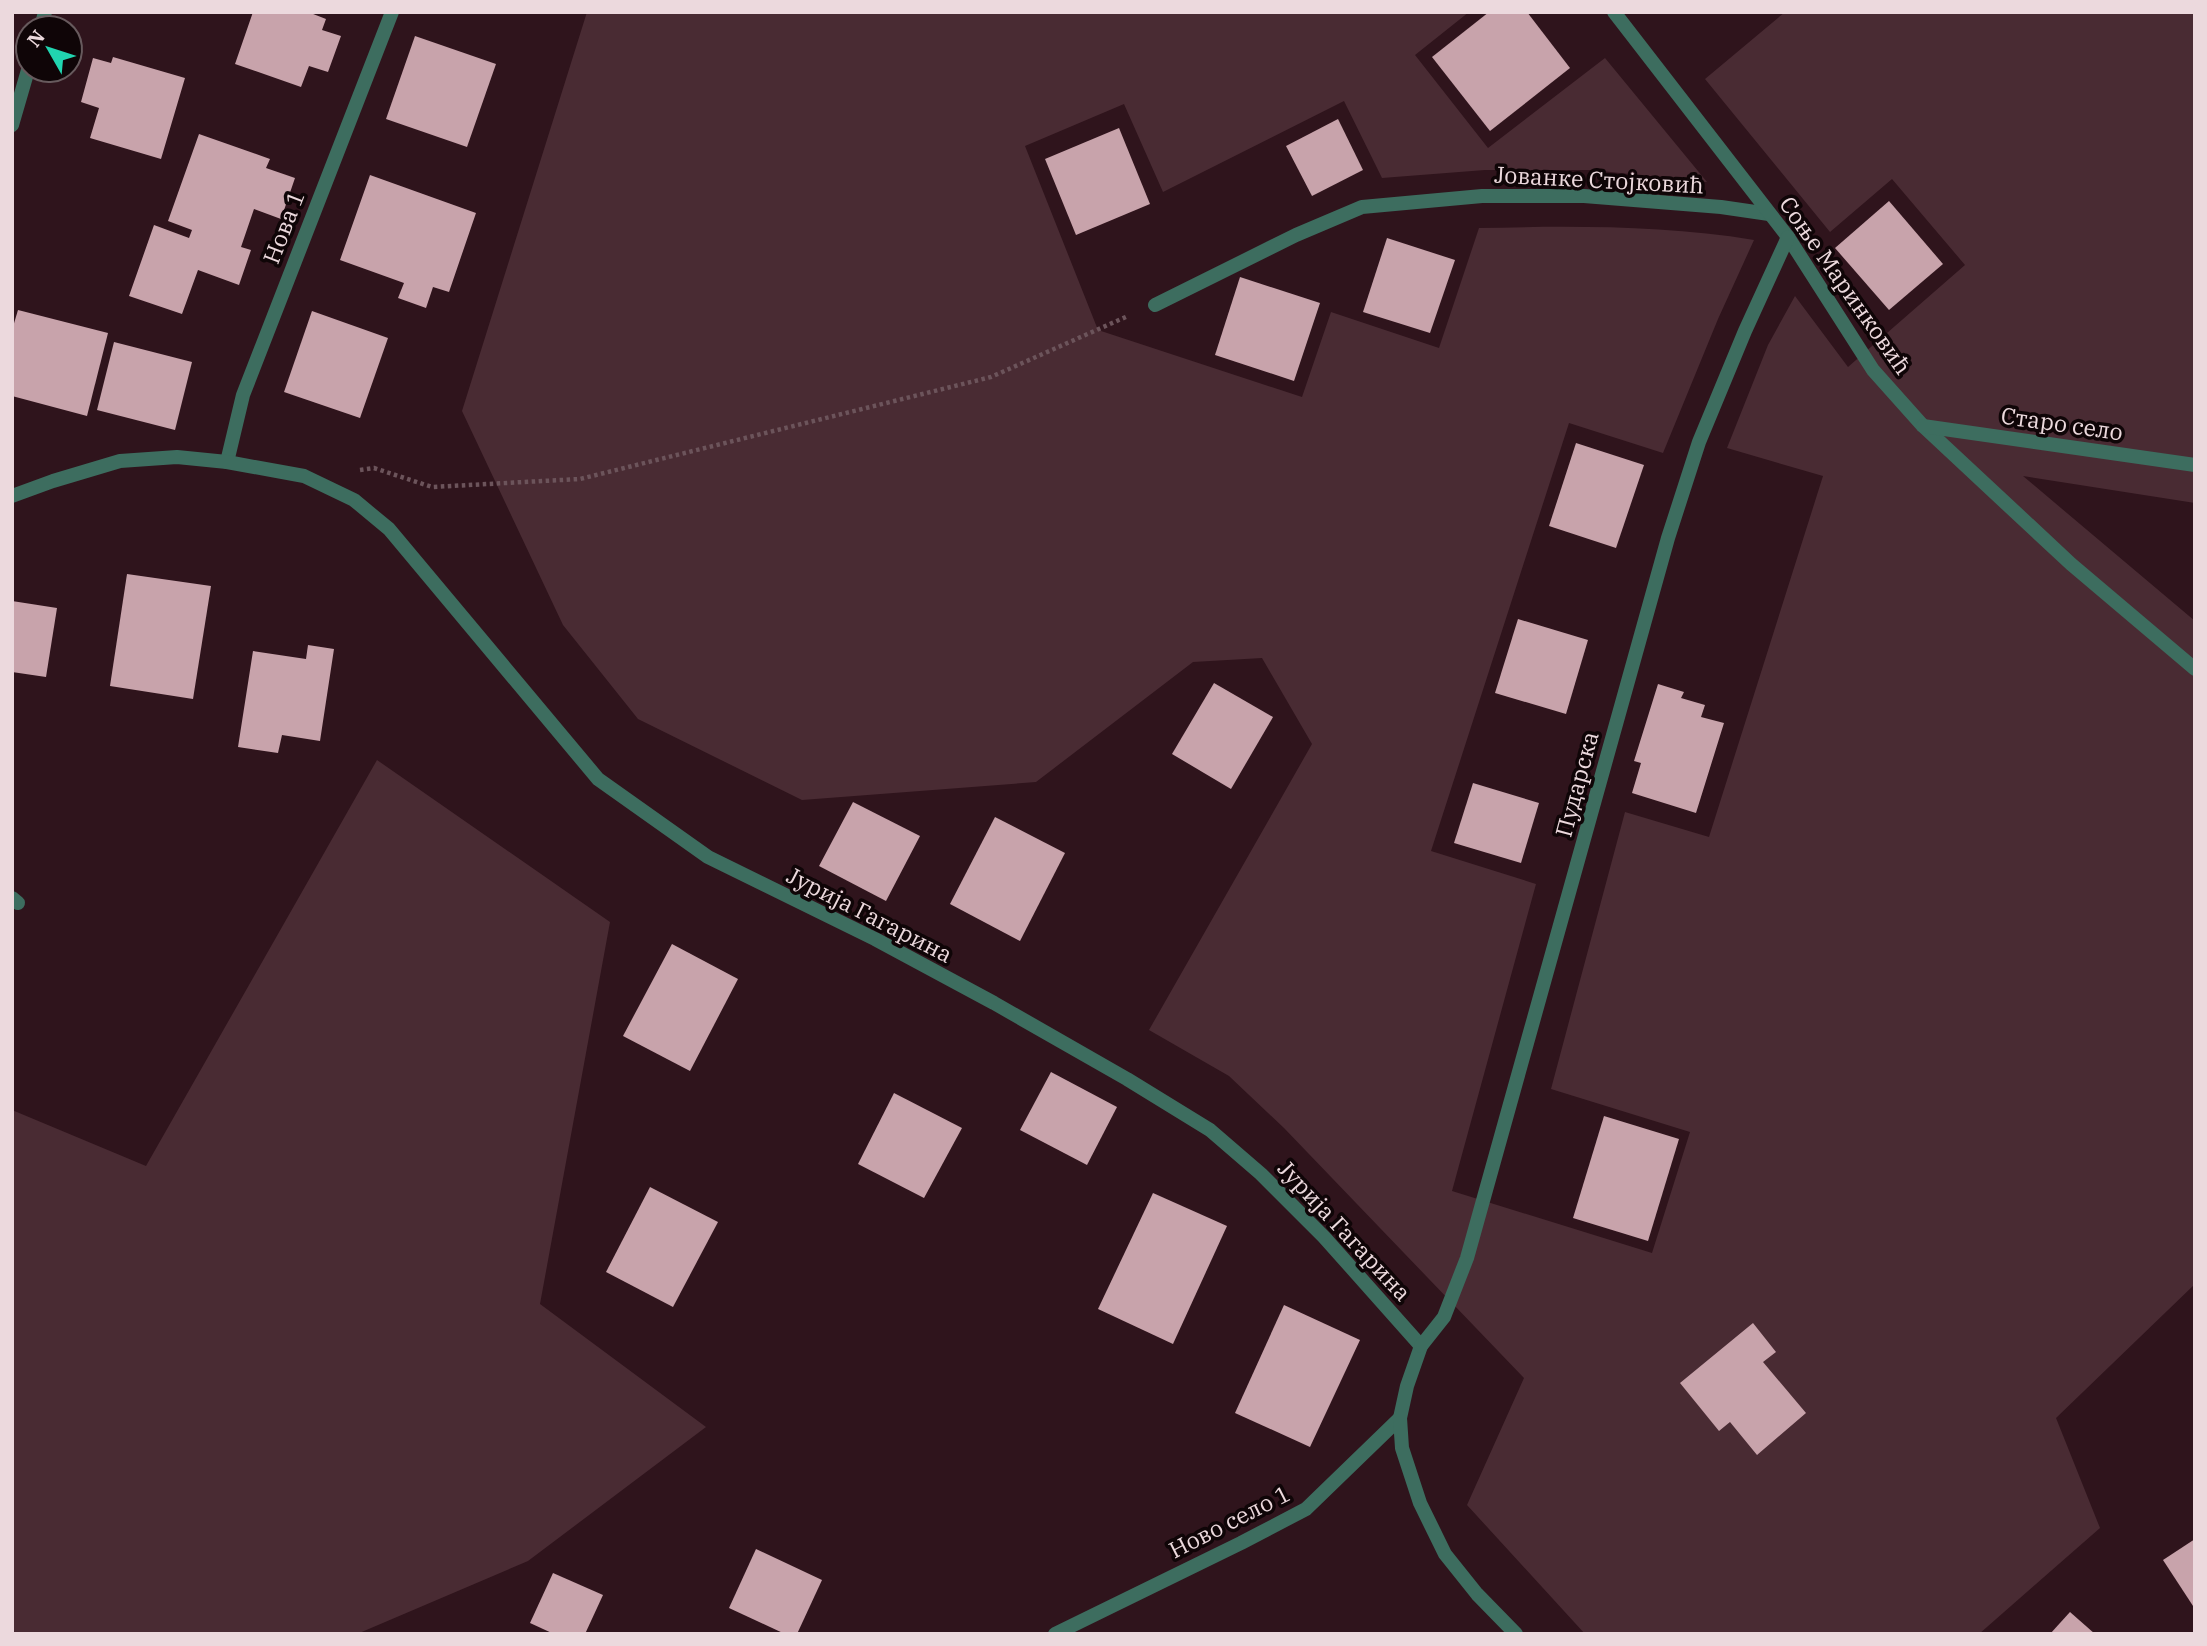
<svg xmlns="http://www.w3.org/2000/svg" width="2207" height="1646" font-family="'IBM Plex Serif',serif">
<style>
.green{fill:#492b33}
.building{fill:#c8a3ab}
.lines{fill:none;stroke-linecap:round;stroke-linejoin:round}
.path{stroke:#6c545b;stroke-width:4.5;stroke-dasharray:3.5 3.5;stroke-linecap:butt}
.lane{stroke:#3d6d5f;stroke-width:14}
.street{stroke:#3d6d5f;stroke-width:14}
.labels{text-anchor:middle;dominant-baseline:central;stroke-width:7;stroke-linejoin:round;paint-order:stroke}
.street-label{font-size:23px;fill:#ecd9dd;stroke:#0f0507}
</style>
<rect width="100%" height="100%" fill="#2f141c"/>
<!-- green -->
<g class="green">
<path d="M587,12H1469L1415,55L1488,148L1605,58L1707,182L1591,170H1485L1382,178L1344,101L1163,192L1124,104L1025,146L1098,330L1302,397L1331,312L1439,348L1479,228C1570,226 1663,225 1754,240L1718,319L1663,453L1569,423L1431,851L1536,884L1452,1191L1652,1253L1690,1132L1551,1089L1625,812L1709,837L1823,476L1727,448L1768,345L1795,296L1848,367L1965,265L1892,179L1830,232L1705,79L1785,12H2195V503L2023,476L2195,621V1284L2056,1418L2100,1528L1979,1634H1585L1467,1505L1524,1378L1284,1128L1229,1076L1149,1030L1312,744L1262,658L1193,662L1036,782L802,800L638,719L563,625L462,411Z"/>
<path d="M377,760L610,922L540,1304L706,1427L528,1561L357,1634H12V1110L146,1166Z"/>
</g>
<!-- building -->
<g class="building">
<path d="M253,12H308L326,19L322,30L341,36L328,72L309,66L301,87L235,64Z"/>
<path d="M1489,12H1527L1570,68L1490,131L1432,57Z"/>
<path d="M415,36L496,64L467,147L386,119Z"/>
<path d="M113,57L185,78L161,159L90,138L99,108L81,102L93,58L111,63Z"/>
<path d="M1338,119L1363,170L1312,196L1286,146Z"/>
<path d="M1119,128L1150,204L1076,235L1045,159Z"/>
<path d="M199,134L270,159L266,168L295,178L281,219L254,209L241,247L251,250L239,285L198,270L182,314L129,296L154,225L189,238L192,230L168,221Z"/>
<path d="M370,175L476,213L449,292L433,287L426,308L398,298L404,283L340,260Z"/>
<path d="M1889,201L1943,264L1889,310L1835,248Z"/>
<path d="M1387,238L1455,260L1430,333L1363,312Z"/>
<path d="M1240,277L1320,303L1294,381L1215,355Z"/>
<path d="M18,310L108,333L87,416L12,396V330Z"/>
<path d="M312,311L388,338L360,418L284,392Z"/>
<path d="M114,342L192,362L175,430L97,410Z"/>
<path d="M1576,443L1644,465L1616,548L1549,526Z"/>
<path d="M127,574L211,586L193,699L110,686Z"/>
<path d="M12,601L57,608L46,677L12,672Z"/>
<path d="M1518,619L1588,640L1566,714L1495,693Z"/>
<path d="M308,645L334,649L320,741L282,735L278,753L238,747L253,651L306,659Z"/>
<path d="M1214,683L1273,717L1231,789L1172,754Z"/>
<path d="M1658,684L1684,692L1681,698L1705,705L1701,717L1724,723L1696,813L1632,793L1641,763L1634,761Z"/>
<path d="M1473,783L1539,803L1521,863L1454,843Z"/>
<path d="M853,802L920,836L886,901L819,866Z"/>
<path d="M995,817L1065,853L1020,941L950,904Z"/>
<path d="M672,944L738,979L690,1071L623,1036Z"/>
<path d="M1051,1072L1117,1107L1087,1165L1020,1130Z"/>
<path d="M894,1093L962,1128L924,1198L858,1164Z"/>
<path d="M1604,1116L1679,1139L1648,1241L1573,1218Z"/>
<path d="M650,1187L718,1222L673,1307L606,1272Z"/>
<path d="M1153,1193L1227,1226L1173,1344L1098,1309Z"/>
<path d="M1284,1305L1360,1340L1310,1447L1235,1413Z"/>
<path d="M1753,1323L1776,1352L1763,1362L1806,1413L1757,1455L1730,1422L1719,1431L1680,1383Z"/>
<path d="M2195,1539V1609L2163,1560Z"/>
<path d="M756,1549L822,1580L797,1634H785L729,1608Z"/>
<path d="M553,1573L603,1595L585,1634H554L530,1623Z"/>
<path d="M2070,1612L2095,1634H2050Z"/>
</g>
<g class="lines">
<!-- path -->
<path class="path" d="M360,470L374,468L432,487L580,479L991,377L1128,316"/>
<!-- lane -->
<g class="lane">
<path d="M1155,305L1296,235L1362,207L1482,196H1584L1721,207L1769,214"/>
<path d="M12,898L18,903"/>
<path d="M1055,1634L1241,1543L1306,1509L1400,1418"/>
</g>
<!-- street -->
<g class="street">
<path d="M1614,12L1788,237L1873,370L1923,426L2071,564L2195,669"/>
<path d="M41,28L45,12"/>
<path d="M12,125L28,70"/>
<path d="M1923,426L2195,465"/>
<path d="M227,462L243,395L392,12"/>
<path d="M12,496L53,481L120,461L177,457L227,462L304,476L354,500L389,529L598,779L708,857L875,939L994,1003L1127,1079L1210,1130L1261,1174L1324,1237L1421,1346L1407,1386L1400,1418L1402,1448L1420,1503L1445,1554L1477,1594L1516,1634"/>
<path d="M1421,1346L1444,1317L1467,1258L1668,538L1699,442L1745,331L1788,237"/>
</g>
</g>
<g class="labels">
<!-- street labels -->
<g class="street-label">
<text transform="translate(1599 179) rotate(3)">Јованке Стојковић</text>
<text transform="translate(283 227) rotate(-69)">Нова 1</text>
<text transform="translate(1846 285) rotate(55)">Соње Маринковић</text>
<text transform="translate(2062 423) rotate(8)">Старо село</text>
<text transform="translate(1576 784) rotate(-75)">Пударска</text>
<text transform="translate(870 914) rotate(27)">Јурија Гагарина</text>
<text transform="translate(1345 1230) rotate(47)">Јурија Гагарина</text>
<text transform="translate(1229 1521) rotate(-27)">Ново село 1</text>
</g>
</g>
<!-- border -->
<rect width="2207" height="1646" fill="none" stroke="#ecd9dd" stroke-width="28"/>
<!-- north arrow -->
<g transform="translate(49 49) rotate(309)"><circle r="33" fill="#0f0507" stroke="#675a5d" stroke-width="2"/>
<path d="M0-5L12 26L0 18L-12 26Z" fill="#21d5b0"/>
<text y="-10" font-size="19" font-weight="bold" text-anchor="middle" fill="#ecd9dd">N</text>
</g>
</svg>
